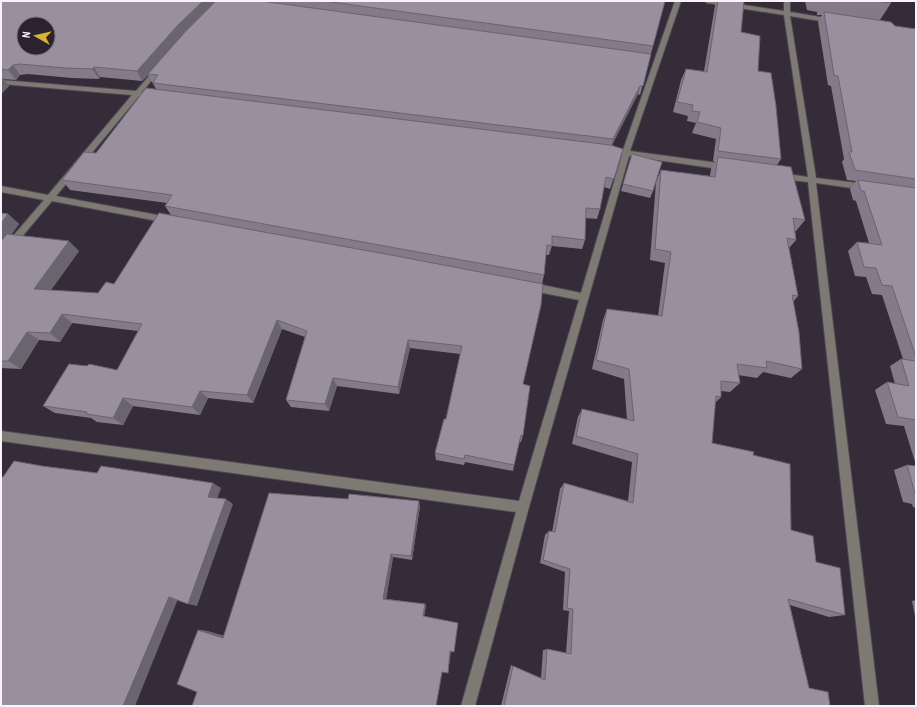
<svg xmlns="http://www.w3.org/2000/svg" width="917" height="707" font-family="'Archivo Narrow',sans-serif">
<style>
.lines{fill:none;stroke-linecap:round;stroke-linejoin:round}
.minor-casing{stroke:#4f4854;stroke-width:2}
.minor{fill:#7d7a73;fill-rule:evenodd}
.wall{fill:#837b89}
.shaded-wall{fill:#6a646f}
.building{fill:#988f9f;stroke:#6a646f;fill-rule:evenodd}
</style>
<rect width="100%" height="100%" fill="#342c39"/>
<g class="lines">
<!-- minor casing -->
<g class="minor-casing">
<g id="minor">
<path d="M675,1H681L630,151L726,164L730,167L726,170L629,156L529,507L475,706H461L516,512L1,441V431L519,501L579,300L528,290L523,286L528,282L581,293L622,155L609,153L605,151L609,149L623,150Z"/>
<path d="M704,1H718L784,11V1H790V12L833,19L836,21L833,23L790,16L816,178L866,184L870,187L866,190L816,183L879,706H865L808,182L781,179L777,176L781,173L808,177L784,15L707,3Z"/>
<path d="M156,68L161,69L142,92L156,94V96H139L56,196L168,217L171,218L172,220L171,222L168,223L52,201L4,258L1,259V250L44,200L1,192V186L48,195L132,95L1,84V80L136,91Z"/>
</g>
</g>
<!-- minor -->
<use href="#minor" class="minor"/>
</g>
<!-- wall -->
<g class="wall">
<path d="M1,1H665L640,95L638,94L612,145L623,149L610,189L604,187L600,209L597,219L585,218V240L582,249L552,246L549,255H546L544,275L542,284L509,278L523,384V435L521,442H519L513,471L465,462L464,465L436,460L435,453L446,419L460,354L410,348L399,394L337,386L329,411L291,407L286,400L305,337L282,329L253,403L208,398L200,415L133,406L123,425L97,422L91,418L55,413L43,406L117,370L138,331L72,323L60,342L39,340L21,369L1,368V213L8,214L19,224L11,235L79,251L51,290L98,293L114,284L171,215L165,206L167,203L70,190L62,180L96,153L156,89L148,75L142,81L100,77L99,79L72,78L28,74L20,75L16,80L3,79L9,86L1,94Z"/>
<path d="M716,1H744L741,32L758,71L781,159L777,165L805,220L796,231H795L796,240L789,248L798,296L793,302L802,369L791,378L763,372L757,378L738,375L740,383L730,392L721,391V397L715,403L712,443L753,455L791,530L816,562L845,615L829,617L790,605L809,688L830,706H501L511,665L513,666L541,678L543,650L547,649L566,653L569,611L563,610L565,572L540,563L545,535L549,531L552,532L560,489L564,483L628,501L632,462L572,444L578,417L582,409L627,420L624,379L592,369L603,320L607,309L658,316L665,263L650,260L656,182L661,170L710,176L711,169L715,162L713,161L716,139L692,133L696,123L687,121L688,116L673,112L681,80L686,69L704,71L715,6Z"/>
<path d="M805,1H889L891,3L880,20L895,26L916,29V465L904,426L886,424L875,390L887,382L895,384L890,366L901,359H903L882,295L872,294L866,277L855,276L848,251L857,242L869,243L856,201L853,200L850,189L856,181L847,180L842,162L844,159L831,86L828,85L818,22L822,15H817V12L807,10Z"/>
<path d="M632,154L653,191L650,198L621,191Z"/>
<path d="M907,465L916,466V508L913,507L912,504L903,502L894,470Z"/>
<path d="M420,506L412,560L393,557L386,599L425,604L426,606L424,616L451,651L448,673L442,672L436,706H192L197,692L198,630L207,631L224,636Z"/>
<path d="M916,600V621L912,601Z"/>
</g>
<!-- shaded-wall -->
<g class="shaded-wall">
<path d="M203,1H217L182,36L142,81L137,71L177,26Z"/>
<path d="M13,65L20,75L16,80L8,70Z"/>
<path d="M94,67L100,77L99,79L92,69Z"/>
<path d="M1,76L9,86L1,94Z"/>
<path d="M640,86L638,94L611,147L613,139Z"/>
<path d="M8,214L19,224L1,247V223Z"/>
<path d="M69,241L79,251L45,298L34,289Z"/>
<path d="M62,314L72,323L60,342L50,333Z"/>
<path d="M277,320L282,329L253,403L247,395Z"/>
<path d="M27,332L39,340L21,369L8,361Z"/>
<path d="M408,340L410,348L399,394L398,387Z"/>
<path d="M333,378L337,386L329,411L325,404Z"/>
<path d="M200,391L208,398L200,415L192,407Z"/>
<path d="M123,398L133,406L123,425L113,418Z"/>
<path d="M213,483L221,488L216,502L208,497Z"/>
<path d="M226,499L233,504L197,606L188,604Z"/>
<path d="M419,501L420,506L412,560L411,556Z"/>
<path d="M391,554L393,557L386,601L383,599Z"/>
<path d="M169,597L178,599L135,706H123Z"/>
<path d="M425,604L426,606L424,617L423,616Z"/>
<path d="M198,630L207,631L232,638H223Z"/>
</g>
<!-- building -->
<g class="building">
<path d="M1,1H203L177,26L137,71L94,67L92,69L65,68L20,64L13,65L8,70L1,69ZM24,24H48V48H24Z"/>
<path d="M216,1H261L651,54L643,86H640L613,139L153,83L158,75L148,74L185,32Z"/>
<path d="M324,1H665L653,46Z"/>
<path d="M718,1H744L741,32L760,36L758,71L771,73L776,106L781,159L718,151L721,128L697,122L700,112L692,111L693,105L677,102L686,69L707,72Z"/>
<path d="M875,1H889L891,3Z"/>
<path d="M824,12L891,22L895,26L916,29V179L855,170L849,152H852L838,76L834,75Z"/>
<path d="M146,88L610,145L623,149L614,179L606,177L600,209L586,208L585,240L552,236V246L547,245L544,275L165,206L172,195L62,180L84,152L96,153Z"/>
<path d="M632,154L662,162L653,191L623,184Z"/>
<path d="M718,157L791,167L805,220L793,218L796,240L787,238L798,296L792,295L799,332L802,369L766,361L767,368L737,364L740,383L721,381V397L716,396L712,443L754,452L753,455L790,464L791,530L813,536L816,562L840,568L845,615L788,599L809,688L828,692L830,706H504L513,666L545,680L547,649L571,654L573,609L567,608L570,569L543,560L549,531L555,532L564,483L633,503L638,454L576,436L582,409L634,421L629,369L596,360L607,309L662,316L671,252L655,249L661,170L715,177Z"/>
<path d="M858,180L916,188V357L892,286L882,285L876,268L864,267L857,242L882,245L864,191H861Z"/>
<path d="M1,213L8,214L1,223Z"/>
<path d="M159,213L391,255L543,284L541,305L523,384L530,386L523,435H521L514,465L465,455L464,459L435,453L444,419H446L462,346L408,340L398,387L333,378L325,404L286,400L307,331L277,320L247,395L200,391L192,407L123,398L113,418L86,414L87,412L43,406L69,364L87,366L89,364L117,370L142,324L62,314L50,333L27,332L8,361H1V241L7,234L69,241L34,289L98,293L106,282L114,284Z"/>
<path d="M901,359L916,361V420L898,417L887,382L909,386Z"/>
<path d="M14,461L42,466L97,473L101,466L213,483L208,497L226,499L188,604L169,597L123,706H1V477H3Z"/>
<path d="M907,465L916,466V497Z"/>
<path d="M269,493L348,499L349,494L419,501L411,556L391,554L383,599L425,604L423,616L458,623L454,652L450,651L448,673L442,672L436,706H192L197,692L177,684L198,630L223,638Z"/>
</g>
<!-- border -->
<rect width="917" height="707" fill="none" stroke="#f8f2fb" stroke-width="4"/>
<!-- north arrow -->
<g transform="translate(36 36) rotate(278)"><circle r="19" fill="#2a222f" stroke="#7c7581"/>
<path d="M0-3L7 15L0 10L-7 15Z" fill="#dbb233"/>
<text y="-6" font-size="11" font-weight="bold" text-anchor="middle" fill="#f8f2fb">N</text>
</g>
</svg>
